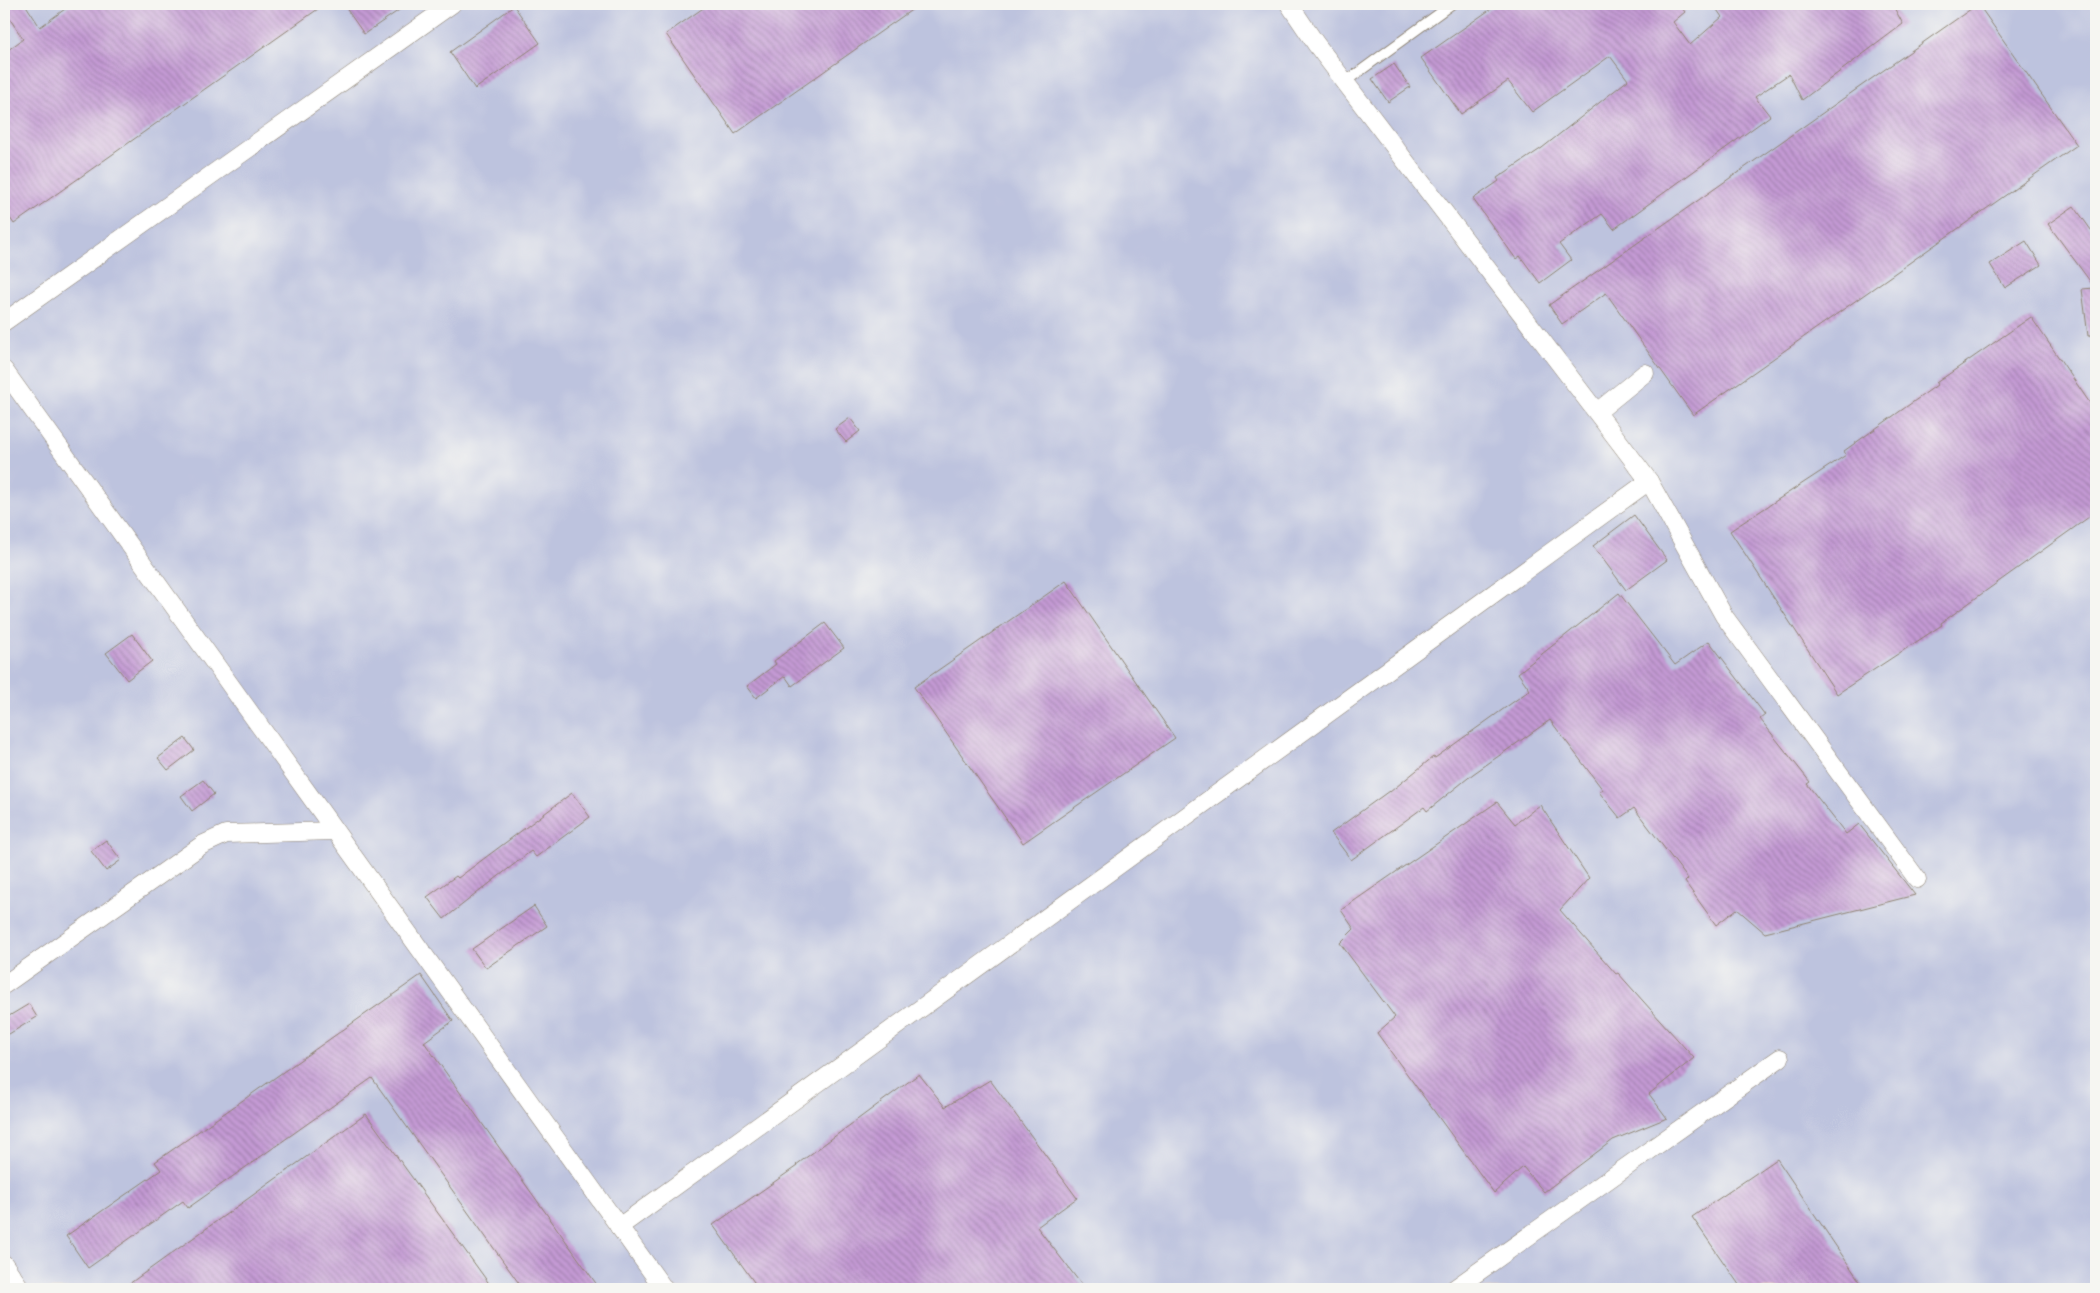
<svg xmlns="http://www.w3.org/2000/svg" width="2100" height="1293" font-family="Kalam,sans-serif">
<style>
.industrial{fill:#bdc3de}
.building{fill:url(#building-back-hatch)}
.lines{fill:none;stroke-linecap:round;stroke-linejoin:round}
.service-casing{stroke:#8e8372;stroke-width:11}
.minor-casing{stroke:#8e8372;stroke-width:19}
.service{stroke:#fff;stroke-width:9}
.minor{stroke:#fff;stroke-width:18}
</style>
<defs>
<pattern id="building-back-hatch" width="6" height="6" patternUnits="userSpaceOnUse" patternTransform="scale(1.25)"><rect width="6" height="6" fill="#c49ad4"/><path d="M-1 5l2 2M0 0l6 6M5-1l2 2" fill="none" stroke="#9f7eac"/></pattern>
</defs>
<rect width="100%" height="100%" fill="#f6f6f2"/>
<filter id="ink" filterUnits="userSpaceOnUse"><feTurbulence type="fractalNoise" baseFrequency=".02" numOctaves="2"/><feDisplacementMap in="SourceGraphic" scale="10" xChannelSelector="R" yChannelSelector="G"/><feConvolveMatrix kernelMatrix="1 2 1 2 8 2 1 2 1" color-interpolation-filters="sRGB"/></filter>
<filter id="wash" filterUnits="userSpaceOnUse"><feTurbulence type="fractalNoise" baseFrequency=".0096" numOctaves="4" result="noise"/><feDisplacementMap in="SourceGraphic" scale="20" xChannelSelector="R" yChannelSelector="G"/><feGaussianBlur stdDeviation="1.12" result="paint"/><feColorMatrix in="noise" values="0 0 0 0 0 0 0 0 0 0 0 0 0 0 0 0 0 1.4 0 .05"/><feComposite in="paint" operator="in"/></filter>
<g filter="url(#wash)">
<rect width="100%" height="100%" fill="#f0dbba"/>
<!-- industrial -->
<rect class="industrial" x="4" y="4" width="2092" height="1285"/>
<g id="blocks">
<!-- building -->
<g class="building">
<path d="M4,4H25L40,27L72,4H325L14,224L4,209V53L23,39L4,10Z"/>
<path d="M343,4H408L364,34Z"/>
<path d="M709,4H920L735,134L666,34Z"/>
<path d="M1498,4H1679L1685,12L1673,22L1690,45L1722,17L1713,4H1892L1903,24L1802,100L1789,74L1755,97L1770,116L1614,229L1602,214L1559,244L1571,260L1540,283L1520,256L1516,259L1473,199L1499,181L1497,178L1542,148L1628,80L1610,56L1532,112L1508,81L1461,114L1421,58Z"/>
<path d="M1978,4L2077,145L1693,415L1606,293L1562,324L1549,305Z"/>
<path d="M514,6L540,43L475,89L450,52Z"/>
<path d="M1394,64L1410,87L1388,102L1372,79Z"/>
<path d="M2074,206L2096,237V335L2088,336L2082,289L2095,288L2048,224Z"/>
<path d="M2026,241L2041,265L2005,288L1990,264Z"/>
<path d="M2031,317L2096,412V512L1941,623L1942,625L1837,694L1730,531L1846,455L1844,451L1937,385L1936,383Z"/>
<path d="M850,418L860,431L846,442L835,429Z"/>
<path d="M1634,515L1667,560L1626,590L1593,546Z"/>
<path d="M1066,581L1175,738L1023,843L914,687Z"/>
<path d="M1619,593L1675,665L1709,641L1765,715L1760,719L1810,782L1807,784L1846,834L1859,824L1915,895L1765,933L1737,909L1716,925L1685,882L1688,879L1634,808L1620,818L1599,792L1603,790L1550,720L1473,774L1427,811L1424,807L1351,860L1331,833L1389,791L1390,792L1433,757L1435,758L1530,690L1518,673Z"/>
<path d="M825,623L844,648L792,686L785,676L756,698L747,686L776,664L774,661Z"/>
<path d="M132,634L152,661L127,680L106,653Z"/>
<path d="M185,738L194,750L168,770L158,758Z"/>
<path d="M203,780L214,794L192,811L181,796Z"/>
<path d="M572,793L590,817L536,857L531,851L444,919L427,897L456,876L458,878Z"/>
<path d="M1497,802L1515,824L1540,805L1589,878L1560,910L1616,974L1618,973L1694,1058L1649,1094L1667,1118L1613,1140L1544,1192L1523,1167L1494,1193L1377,1033L1395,1017L1340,943L1354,929L1341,910Z"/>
<path d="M106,840L121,860L106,871L91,851Z"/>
<path d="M534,906L547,926L486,968L472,949Z"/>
<path d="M421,975L453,1021L424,1042L600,1289H523L372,1078L188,1208L183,1201L88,1268L66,1236L161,1170L155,1162Z"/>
<path d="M29,1004L37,1017L4,1037V1019Z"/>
<path d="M919,1074L945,1107L990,1080L1077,1198L1037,1227L1085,1289H759L713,1225L797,1166L796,1165Z"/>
<path d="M366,1114L493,1289H122Z"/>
<path d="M1777,1159L1865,1289H1742L1692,1217Z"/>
</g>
</g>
</g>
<g filter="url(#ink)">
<use href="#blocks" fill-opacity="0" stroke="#8e8372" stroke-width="1"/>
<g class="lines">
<!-- service casing -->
<g class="service-casing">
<path id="service" d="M1345,82L1452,4"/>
</g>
<!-- minor casing -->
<g class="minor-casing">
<g id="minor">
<path d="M1289,4L1316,44L1649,481L1724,616L1917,879"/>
<path d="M4,322L452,4"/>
<path d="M4,370L664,1289"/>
<path d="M1597,412L1645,373"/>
<path d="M4,985L202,845L226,834L334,831"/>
<path d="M619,1227L1649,481"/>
<path d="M4,1264L21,1289"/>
<path d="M1454,1289L1780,1058"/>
</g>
</g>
<!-- service -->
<use href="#service" class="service"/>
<!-- minor -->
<use href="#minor" class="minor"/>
</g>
</g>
<!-- margin -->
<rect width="2100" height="1293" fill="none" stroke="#f6f6f2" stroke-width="20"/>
</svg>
